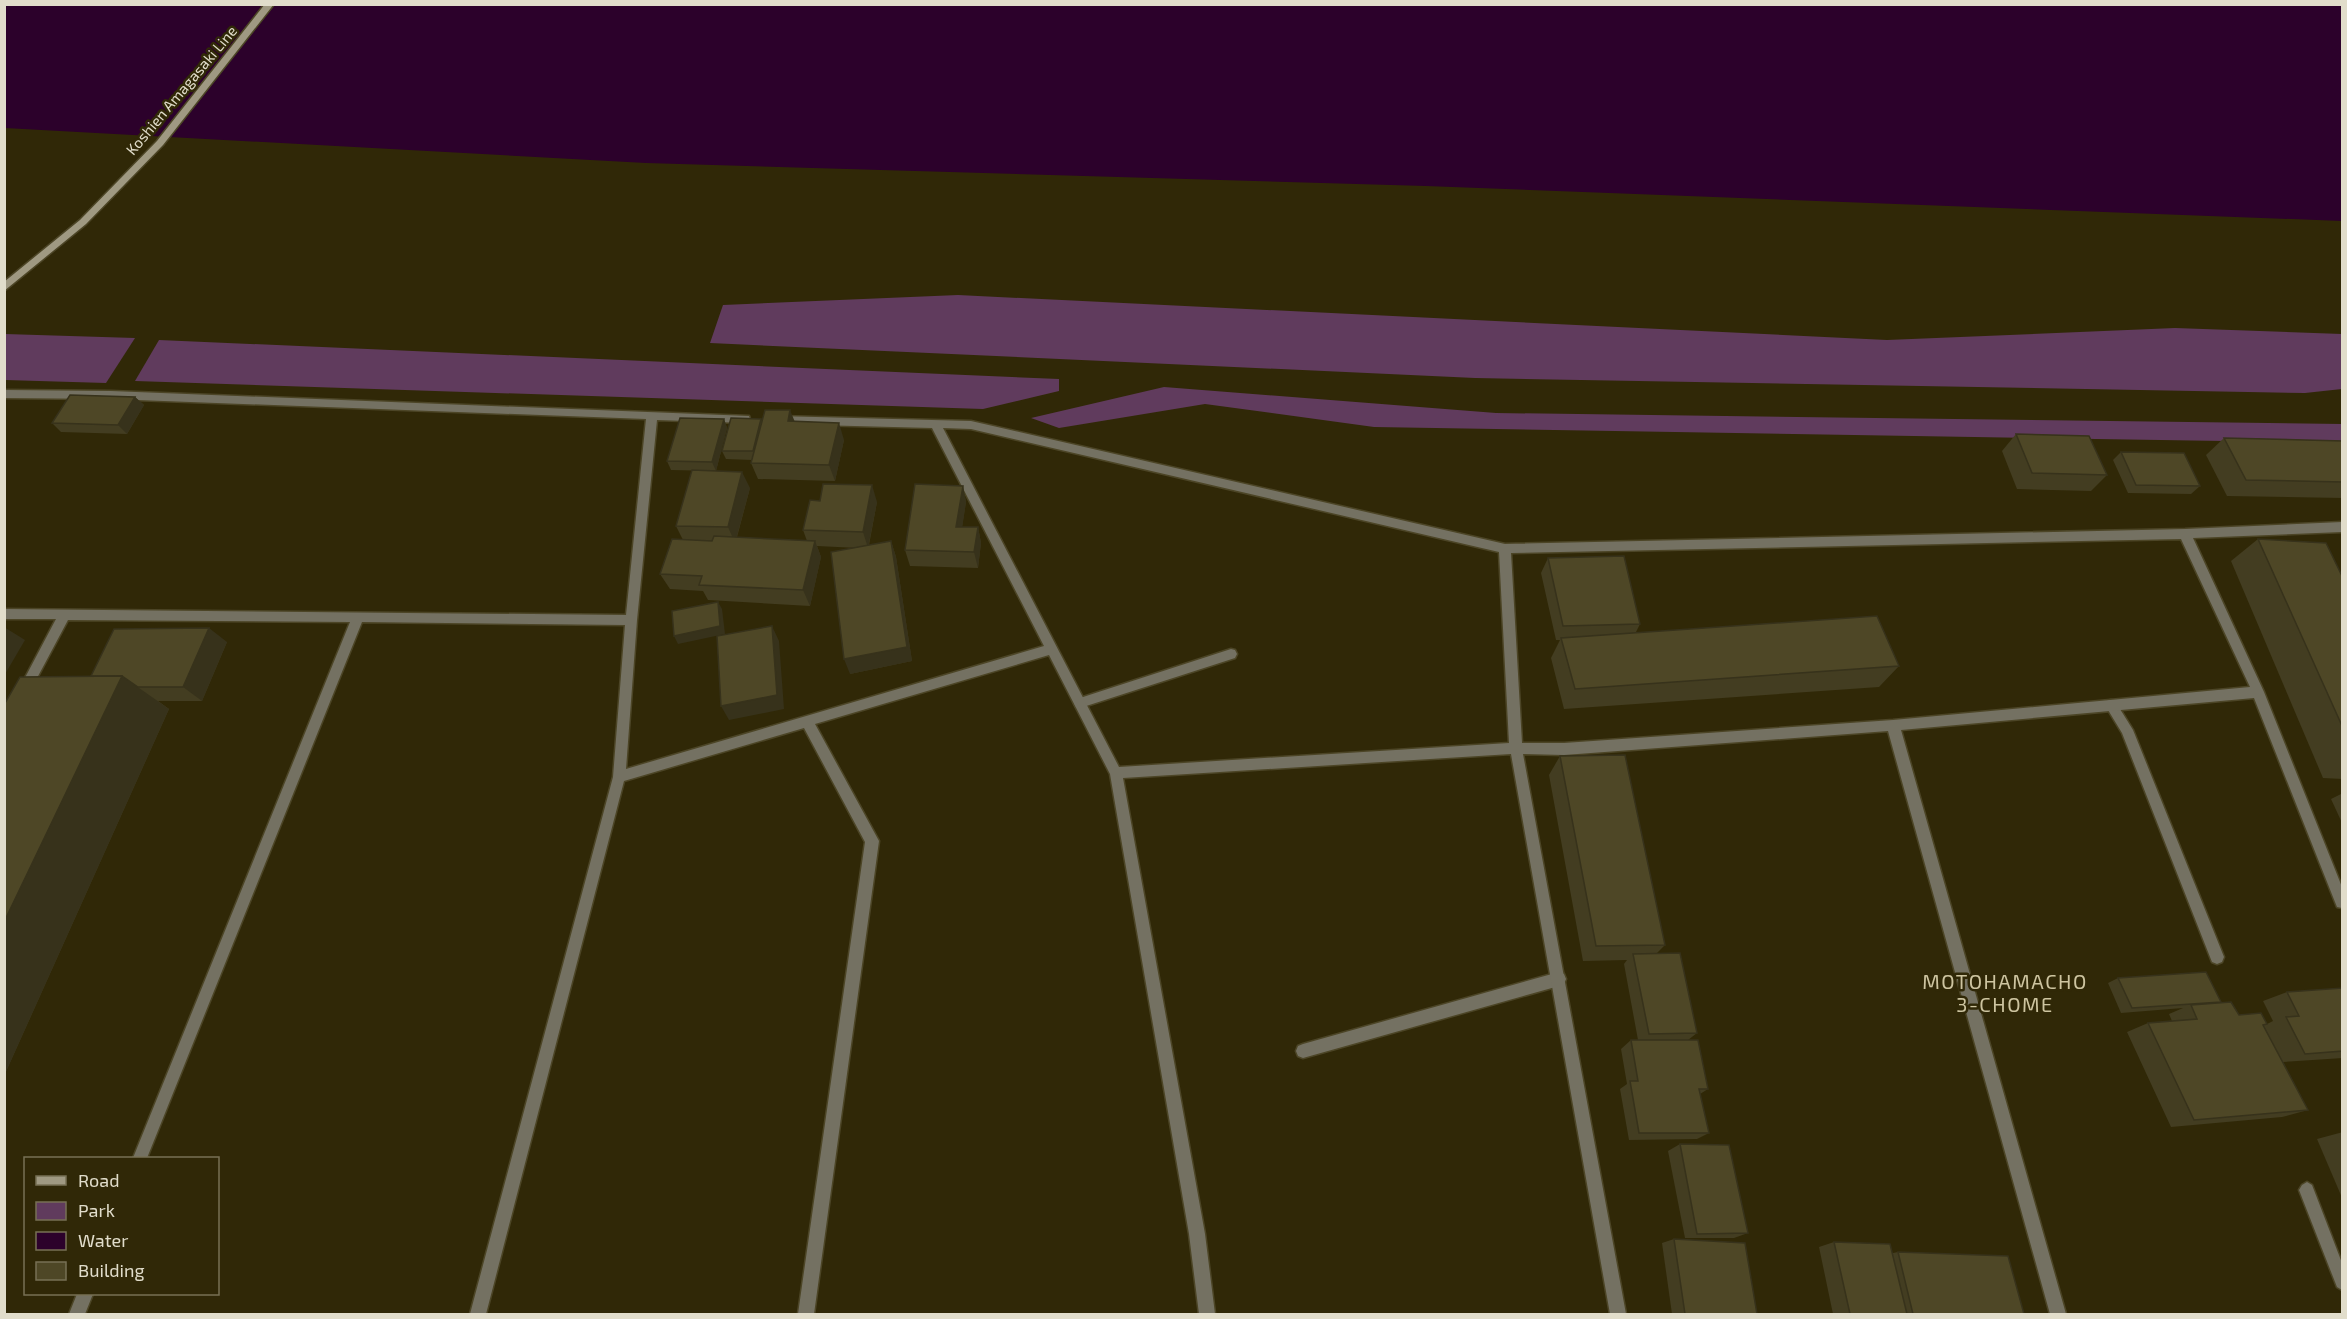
<svg xmlns="http://www.w3.org/2000/svg" width="2347" height="1319" font-family="'Exo 2',sans-serif">
<style>
.green{fill:#603b5d}
.water{fill:#2c012b}
.lines{fill:none;stroke-linecap:round;stroke-linejoin:round}
.service-casing{stroke:#4c4526;stroke-width:3}
.minor-casing{stroke:#4c4526;stroke-width:3}
.secondary-casing{stroke:#4c4526;stroke-width:3}
.service{fill:#747162;fill-rule:evenodd}
.minor{fill:#747162;fill-rule:evenodd}
.secondary{fill:#9f9982;fill-rule:evenodd}
.wall{fill:#433d21}
.shaded-wall{fill:#37321b}
.building{fill:#4e4726;stroke:#37321b;stroke-width:1.5}
.labels{text-anchor:middle;dominant-baseline:central;stroke-width:5;stroke-linejoin:round;paint-order:stroke}
.far-street-label{font-size:15px;fill:#e1ddcb;stroke:#302807}
.neighbourhood-label{font-size:20px;letter-spacing:1.5px;fill:#cdc4a0;stroke:#302807}
</style>
<rect width="100%" height="100%" fill="#302807"/>
<!-- green -->
<g class="green">
<path d="M958,295L1887,340L2175,328L2342,334V389L2305,393L1475,378L710,343L723,305Z"/>
<path d="M5,334L135,338L106,383L5,380Z"/>
<path d="M159,340L1059,379V391L983,409L135,381Z"/>
<path d="M1164,387L1496,413L2342,424V443L1374,427L1205,404L1059,428L1031,418Z"/>
</g>
<!-- water -->
<path class="water" d="M4,5H2342V221L1426,186L646,163L5,128Z"/>
<g class="lines">
<!-- service casing -->
<g class="service-casing">
<g id="service">
<path d="M1231,649L1235,650L1237,654L1235,658L1080,708L1076,707L1074,703L1076,699L1080,698Z"/>
<path d="M2111,700L2115,701L2133,730L2224,957L2222,962L2217,964L2212,962L2210,957L2122,733L2105,705L2107,701Z"/>
<path d="M1559,972L1564,974L1566,979L1564,984L1559,986L1303,1058L1298,1056L1296,1051L1298,1046L1303,1044Z"/>
</g>
</g>
<!-- minor casing -->
<g class="minor-casing">
<g id="minor">
<path d="M4,390L111,391L749,416L750,419L745,423L657,420L637,620L626,769L1044,646L932,428L777,424L772,420L777,416L971,421L1505,544L2185,529L2342,522V532L2193,538L2264,692L2342,887V908L2337,907L2335,902L2254,698L1901,730L2066,1314H2050L1888,731L1564,755L1523,754L1626,1314H1610L1511,754L1123,778L1205,1234L1215,1314H1199L1189,1234L1110,774L1049,655L815,724L879,841L814,1314H798L865,842L804,728L624,781L486,1314H470L613,777L625,625L362,622L147,1158H133L350,622L68,620L28,695L24,696L20,695L18,691L56,619H4V609L626,615L646,419L111,399L4,398ZM943,428L971,429L1499,552L1509,743L1119,767ZM2181,539L2250,687L1893,720L1564,743H1522L1511,553Z"/>
<path d="M2307,1182L2312,1185L2342,1263V1290L2337,1287L2299,1190L2302,1185Z"/>
<path d="M77,1294H93L85,1314H69Z"/>
</g>
</g>
<!-- secondary casing -->
<g class="secondary-casing">
<path id="secondary" d="M265,4H274L163,145L86,224L4,291V282L80,220L157,141Z"/>
</g>
<!-- service -->
<use href="#service" class="service"/>
<!-- minor -->
<use href="#minor" class="minor"/>
<!-- secondary -->
<use href="#secondary" class="secondary"/>
</g>
<!-- wall -->
<g class="wall">
<path d="M135,397L144,405L127,434L61,432L52,423Z"/>
<path d="M724,419L727,428L716,471L671,470L667,461Z"/>
<path d="M761,419L762,421L795,422L844,440L835,481L758,479L751,463L752,460L726,459L722,451Z"/>
<path d="M2016,434L2107,475L2091,491L2017,489L2002,451Z"/>
<path d="M2224,438L2343,441V498L2227,496L2206,455Z"/>
<path d="M2121,452L2200,486L2191,494L2128,493L2113,460Z"/>
<path d="M963,486L966,502L962,527H978L981,543L978,568L910,566L905,550Z"/>
<path d="M750,488L737,537L807,541L803,530L877,502L869,545L891,541L896,557L912,661L850,674L858,548L817,546L821,557L810,606L708,600L703,591L670,589L660,574L683,540L676,526Z"/>
<path d="M2258,539L2343,578V779L2323,778L2231,561Z"/>
<path d="M1548,558L1640,624L1636,632L1899,666L1879,687L1564,709L1551,658L1560,640H1556L1541,573Z"/>
<path d="M227,642L202,701H158L169,709L4,1076V705Z"/>
<path d="M1560,756L1665,945L1657,953L1697,1033L1688,1040L1708,1089L1700,1094L1709,1133L1697,1139L1629,1140L1620,1089L1627,1084L1621,1049L1631,1040H1638L1624,964L1627,960L1583,961L1549,775Z"/>
<path d="M2343,793V825L2331,799Z"/>
<path d="M2118,978L2218,1003L2239,1015L2267,1024L2273,1021L2263,1001L2287,992L2343,988V1058L2283,1062L2308,1110L2282,1117L2171,1127L2127,1032L2148,1023L2172,1021L2169,1014L2183,1008L2121,1013L2108,983Z"/>
<path d="M2343,1132V1200L2317,1139Z"/>
<path d="M1680,1144L1748,1233L1734,1238H1685L1668,1151Z"/>
<path d="M1674,1239L1757,1314H1672L1662,1243Z"/>
<path d="M1834,1242L1893,1253L1898,1252L2024,1314H1833L1819,1247Z"/>
</g>
<!-- shaded-wall -->
<g class="shaded-wall">
<path d="M135,397L144,405L127,434L118,425Z"/>
<path d="M790,410L797,427L788,421Z"/>
<path d="M724,419L727,428L716,471L712,462Z"/>
<path d="M839,423L844,440L835,481L829,465Z"/>
<path d="M742,472L750,488L735,543L728,527Z"/>
<path d="M872,485L877,502L868,548L863,532Z"/>
<path d="M963,486L966,502L960,542L956,527Z"/>
<path d="M978,527L981,543L978,568L974,552Z"/>
<path d="M815,541L821,557L810,606L803,590Z"/>
<path d="M891,541L896,557L912,661L850,674L844,659Z"/>
<path d="M718,602L722,609L725,634L678,644L674,636Z"/>
<path d="M772,626L779,641L784,709L729,720L721,706Z"/>
<path d="M4,627L25,640L4,676Z"/>
<path d="M209,628L227,642L202,701L183,687Z"/>
<path d="M122,676L169,709L4,1076V922Z"/>
</g>
<!-- building -->
<g class="building">
<path d="M70,395L135,397L118,425L52,423Z"/>
<path d="M765,410H790L788,421L839,423L829,465L751,463Z"/>
<path d="M680,418L724,419L712,462L667,461Z"/>
<path d="M731,418L761,419L753,451H722Z"/>
<path d="M2016,434L2089,436L2107,475L2032,473Z"/>
<path d="M2224,438L2343,441V482L2246,480Z"/>
<path d="M2121,452L2184,453L2200,486L2136,485Z"/>
<path d="M692,470L742,472L728,527L676,526Z"/>
<path d="M823,484L872,485L863,532L803,530L810,500L820,501Z"/>
<path d="M915,484L963,486L956,527H978L974,552L905,550Z"/>
<path d="M714,536L815,541L803,590L699,585L702,576L660,574L672,539L712,541Z"/>
<path d="M2258,539L2326,543L2343,578V728Z"/>
<path d="M891,541L907,647L844,659L831,552Z"/>
<path d="M1624,556L1640,624L1563,626L1548,558Z"/>
<path d="M718,602L720,626L674,636L672,611Z"/>
<path d="M1877,616L1899,666L1575,689L1561,638Z"/>
<path d="M772,626L777,695L721,706L717,636Z"/>
<path d="M209,628L183,687H138L122,676H91L114,629Z"/>
<path d="M122,676L4,922V705L20,677Z"/>
<path d="M1625,755L1665,945L1596,946L1560,756Z"/>
<path d="M1680,953L1697,1033L1649,1034L1633,954Z"/>
<path d="M2206,972L2221,1002L2132,1008L2118,978Z"/>
<path d="M2343,988V1051L2305,1054L2286,1017L2299,1016L2287,992Z"/>
<path d="M2231,1002L2239,1015L2261,1013L2267,1024L2263,1025L2308,1110L2194,1120L2148,1023L2197,1019L2191,1005Z"/>
<path d="M1631,1040H1698L1708,1089H1699L1709,1133H1639L1630,1081H1638Z"/>
<path d="M1680,1144L1729,1145L1748,1233L1697,1234Z"/>
<path d="M1674,1239L1745,1243L1757,1314H1685Z"/>
<path d="M1834,1242L1890,1244L1907,1314H1850Z"/>
<path d="M1898,1252L2008,1256L2024,1314H1913Z"/>
</g>
<g class="labels">
<!-- far-street labels -->
<g class="far-street-label">
<text transform="translate(181 90) rotate(-50)">Koshien Amagasaki Line</text>
</g>
<!-- neighbourhood labels -->
<g class="neighbourhood-label">
<text x="2005" y="981">MOTOHAMACHO<tspan x="2005" dy="23">3-CHOME</tspan></text>
</g>
</g>
<!-- border -->
<rect width="2347" height="1319" fill="none" stroke="#e1ddcb" stroke-width="12"/>
<!-- legend -->
<rect x="24" y="1157" width="195" height="138" fill="#302807" stroke="#777055" stroke-width="1.5"/>
<rect x="36" y="1176" width="30" height="9" fill="#9f9982" stroke="#777055" stroke-width="1.5"/>
<text x="78" y="1187" font-size="18" fill="#e1ddcb">Road</text>
<rect x="36" y="1202" width="30" height="18" fill="#603b5d" stroke="#777055" stroke-width="1.5"/>
<text x="78" y="1217" font-size="18" fill="#e1ddcb">Park</text>
<rect x="36" y="1232" width="30" height="18" fill="#2c012b" stroke="#777055" stroke-width="1.5"/>
<text x="78" y="1247" font-size="18" fill="#e1ddcb">Water</text>
<rect x="36" y="1262" width="30" height="18" fill="#4e4726" stroke="#777055" stroke-width="1.5"/>
<text x="78" y="1277" font-size="18" fill="#e1ddcb">Building</text>
</svg>
